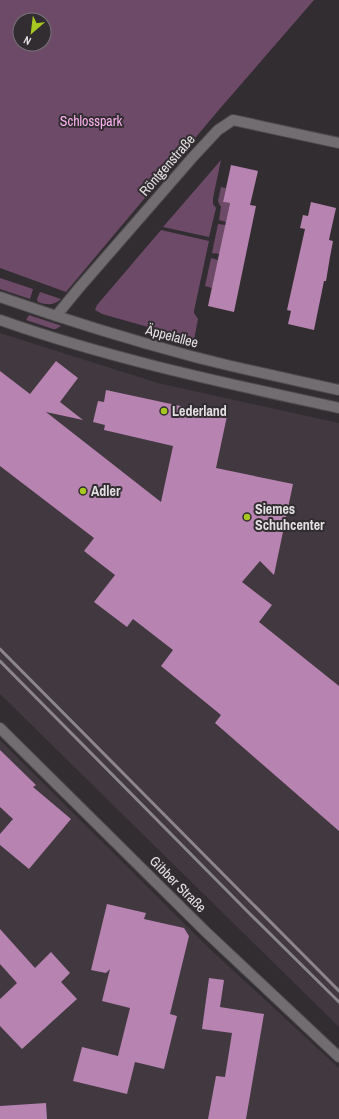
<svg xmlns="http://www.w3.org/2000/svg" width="339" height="1119" font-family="'Archivo Narrow',sans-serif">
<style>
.built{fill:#413840}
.green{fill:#6d4a68;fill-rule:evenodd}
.building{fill:#b783b0}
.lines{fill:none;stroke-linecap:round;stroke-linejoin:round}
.street-casing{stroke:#4e4b4d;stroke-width:12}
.secondary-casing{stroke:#4e4b4d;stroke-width:12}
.street{stroke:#726d71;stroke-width:10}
.secondary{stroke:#726d71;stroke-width:10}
.rail{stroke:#8a8689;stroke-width:3}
.poi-dot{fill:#a6c821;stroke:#322d31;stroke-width:1.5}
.labels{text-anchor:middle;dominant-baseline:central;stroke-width:4;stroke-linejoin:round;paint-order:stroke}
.park-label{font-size:14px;fill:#fcb2f1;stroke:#322d31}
.street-label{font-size:14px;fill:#e3e0e2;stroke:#322d31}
.poi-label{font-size:14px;font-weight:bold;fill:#e3e0e2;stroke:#322d31;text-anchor:start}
</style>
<rect width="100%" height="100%" fill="#322d31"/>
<!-- built -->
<g class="built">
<path d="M0,333L158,383L339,423V1027L0,694Z"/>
<path d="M0,740L210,949L339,1068V1119H0Z"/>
</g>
<!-- green -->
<g class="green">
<path d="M0,0H314L217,112L66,292L0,268ZM20,20H44V44H20Z"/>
<path d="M221,160L213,198V204L216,208L209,237L163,227Z"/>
<path d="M221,187L226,188L223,202L230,203L226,222L219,220L221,207L218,201Z"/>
<path d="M218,224L226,225L220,254L212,253Z"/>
<path d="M161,230L209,241L194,311V313L198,319L194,340L102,314L95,310L97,305Z"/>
<path d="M211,258L218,260L212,288L205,286Z"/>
<path d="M0,278L33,289L30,299L0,289Z"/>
<path d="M40,292L61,299C53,306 47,305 38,302L37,299Z"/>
<path d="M29,315L59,325L61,326L56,329H53L26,320Z"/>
</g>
<!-- building -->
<g class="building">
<path d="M231,165L258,171L250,205L256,206L234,312L208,306L230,203L223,202Z"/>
<path d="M311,202L336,208L330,235L329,240L333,241L330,257L326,281H324L314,330L288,324L291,311L287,310L305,229L300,228L303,215L308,216Z"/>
<path d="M56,361L78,378L60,402L83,420L46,412L161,502L173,446L104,430L105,425L93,422L98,401L104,402L106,390L227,416L216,468L293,484L274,575L260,561L242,582L272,605L259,622L339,686V831L215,723L221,715L161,666L173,650L133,619L127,627L94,602L115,575L84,551L94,538L0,466V371L30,394Z"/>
<path d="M0,750L36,785L33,787L71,819L29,869L0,845V834L13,819L0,807Z"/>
<path d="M107,904L146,913L144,919L184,928L189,936L170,1014L177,1016L164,1069L135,1062L127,1094L73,1081L82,1047L118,1056L130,1008L102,1001L110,969L106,973L91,970Z"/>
<path d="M0,929L35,968L51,952L70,973L61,982L77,999L22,1049L0,1026V999L17,983L0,964Z"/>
<path d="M209,978L224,980L220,1007L264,1014L246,1119H208L216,1076L225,1077L232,1033L202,1029Z"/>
<path d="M46,1103L47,1119H0V1106Z"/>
</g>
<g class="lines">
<!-- street casing -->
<g class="street-casing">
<g id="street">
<path d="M56,316L79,288L192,158L218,130L233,120L339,143"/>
<path d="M0,728L206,932L339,1057"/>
</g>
</g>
<!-- secondary casing -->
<g class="secondary-casing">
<g id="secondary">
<path d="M0,297C63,319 127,339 191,356C240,369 290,379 339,390"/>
<path d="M0,320C110,359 225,383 339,408"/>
</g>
</g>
<!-- street -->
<use href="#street" class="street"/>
<!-- secondary -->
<use href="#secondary" class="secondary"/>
<!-- rail -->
<g class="rail">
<path d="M0,649L339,991"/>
<path d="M0,661L249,913L339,1002"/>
</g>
</g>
<!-- markers -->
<g class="poi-dot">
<circle cx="164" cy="411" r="4"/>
<circle cx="83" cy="491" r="4"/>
<circle cx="247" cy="517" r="4"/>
</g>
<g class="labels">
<!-- park labels -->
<g class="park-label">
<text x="91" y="121">Schlosspark</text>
</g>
<!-- street labels -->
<g class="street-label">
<text transform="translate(167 165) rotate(-49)">Röntgenstraße</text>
<text transform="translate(172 336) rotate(15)">Äppelallee</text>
<text transform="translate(178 884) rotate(45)">Gibber Straße</text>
</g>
<!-- poi labels -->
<g class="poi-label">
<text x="172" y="411">Lederland</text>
<text x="91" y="491">Adler</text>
<text x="255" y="509">Siemes<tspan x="255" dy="16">Schuhcenter</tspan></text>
</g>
</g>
<!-- north arrow -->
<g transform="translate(32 32) rotate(208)"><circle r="19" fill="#322d31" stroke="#797578"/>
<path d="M0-3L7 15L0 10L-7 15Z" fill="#a6c821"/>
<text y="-6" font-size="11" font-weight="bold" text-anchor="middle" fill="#e3e0e2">N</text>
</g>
</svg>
